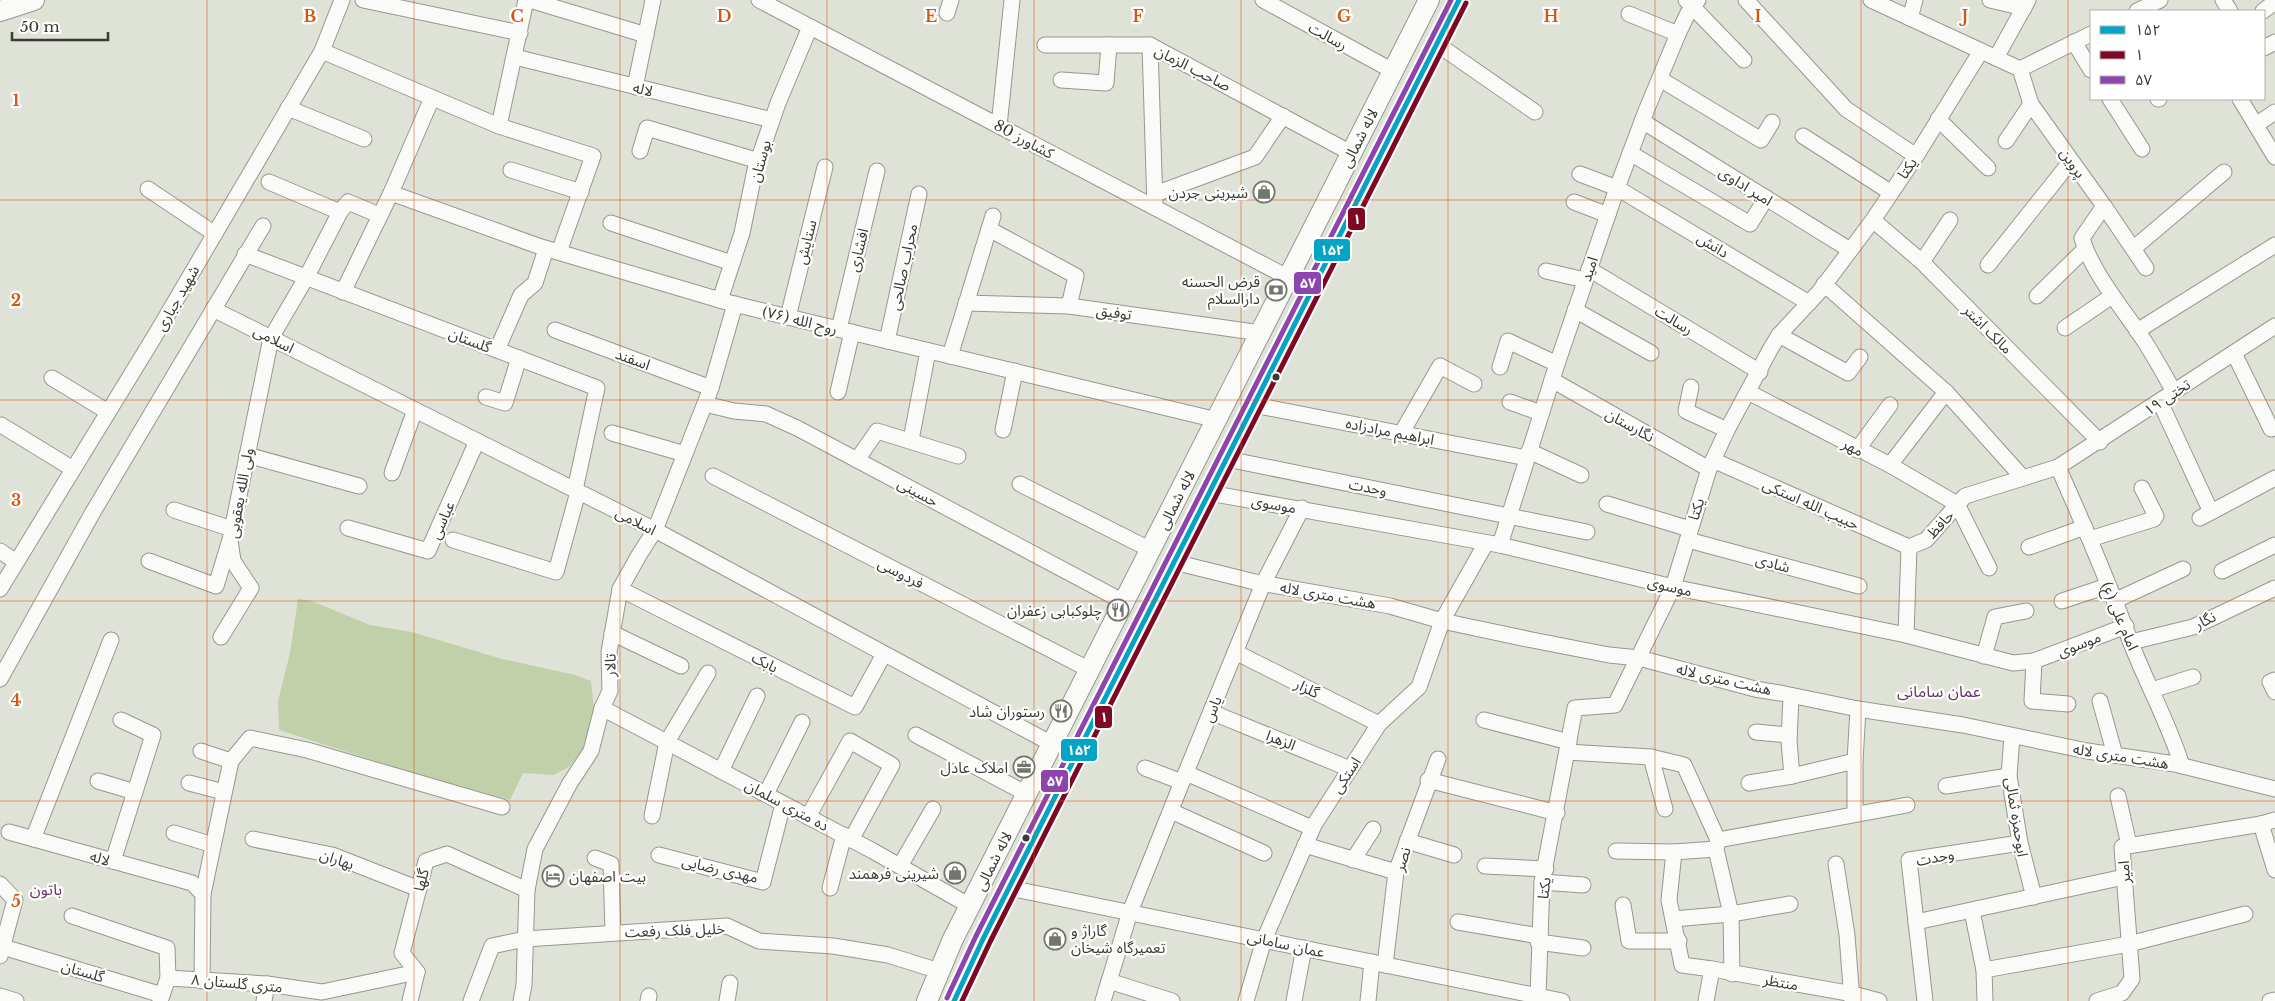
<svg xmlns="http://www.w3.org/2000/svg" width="2275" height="1001" font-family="'Libre Baskerville','Noto Sans Arabic',serif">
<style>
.green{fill:#c2d0a9}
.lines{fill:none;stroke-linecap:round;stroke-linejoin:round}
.minor-casing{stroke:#95988f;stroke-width:17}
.major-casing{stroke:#95988f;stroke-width:22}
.minor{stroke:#fafbf9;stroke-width:15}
.major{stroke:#fafbf9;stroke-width:20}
.bus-1-casing{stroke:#fff;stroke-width:9}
.bus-2-casing{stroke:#fff;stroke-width:9}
.bus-3-casing{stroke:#fff;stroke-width:9}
.bus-1{stroke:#03a4c6;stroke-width:5}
.bus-2{stroke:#7e0724;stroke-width:5}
.bus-3{stroke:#8e44ad;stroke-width:5}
.grid{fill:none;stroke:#d65610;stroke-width:1;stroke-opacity:0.55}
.bus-dot{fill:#383b32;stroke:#fff;stroke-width:2}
.labels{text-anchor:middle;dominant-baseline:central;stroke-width:4.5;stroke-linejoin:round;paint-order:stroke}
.street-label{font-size:15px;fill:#383b32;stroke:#fff}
.poi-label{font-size:15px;fill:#383b32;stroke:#fff;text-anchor:end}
.neighbourhood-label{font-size:16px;fill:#6b3462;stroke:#fff}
.grid-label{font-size:16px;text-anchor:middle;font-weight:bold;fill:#d65610;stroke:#fff;stroke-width:4.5;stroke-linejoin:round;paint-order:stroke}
.line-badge{stroke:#fff;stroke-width:2}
.badge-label{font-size:14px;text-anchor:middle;font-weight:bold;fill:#fff}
</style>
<rect width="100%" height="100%" fill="#dfe3d7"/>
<!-- green -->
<path class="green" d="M298,599L309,600L370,625L412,632L502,659L575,675L591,681L594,708L585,746L570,766L554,775L523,773L510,800L409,772L279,730L278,701L290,653Z"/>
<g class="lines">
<!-- minor casing -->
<g class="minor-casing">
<g id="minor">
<path d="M363,0L520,33"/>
<path d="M530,0L646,35"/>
<path d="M759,0L1289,278"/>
<path d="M1263,0L1393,71"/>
<path d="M1686,0L1744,60"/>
<path d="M1746,0L1846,109L1916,156"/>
<path d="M1871,0L2020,69L2031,104L2104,206L2082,238C2090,268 2121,307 2139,333C2152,352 2163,372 2174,392"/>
<path d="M1990,0L2024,8"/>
<path d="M2223,0L2230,11"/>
<path d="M2137,11L2160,0"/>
<path d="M2263,11L2275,2"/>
<path d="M947,13L951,0"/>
<path d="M1629,14L1678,34"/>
<path d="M1910,18L1915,0"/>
<path d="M2074,42L2091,70"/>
<path d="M1437,44L1535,112"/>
<path d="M1045,45H1150L1351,153"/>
<path d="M1150,45L1155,207"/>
<path d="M2264,48L2275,42"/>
<path d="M322,51L499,126L593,156L559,252"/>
<path d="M515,57L772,120"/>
<path d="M1996,58L2028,0"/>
<path d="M2020,69L2091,34"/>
<path d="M1660,79L1761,140L1772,122"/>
<path d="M1061,80L1106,83L1109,45"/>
<path d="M635,87L653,0"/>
<path d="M2110,99L2142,149"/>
<path d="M2158,99H2159"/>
<path d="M2240,99L2275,157"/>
<path d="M288,108L364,139"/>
<path d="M1938,119L1988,168"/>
<path d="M1642,121L1850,250"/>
<path d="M2256,125L2275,112"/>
<path d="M499,126L526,0"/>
<path d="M999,126L1012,0"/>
<path d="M1803,136L1890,192"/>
<path d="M2006,141L2031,104"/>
<path d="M640,151L647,128L759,161"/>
<path d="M1630,153L1750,224L1766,198"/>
<path d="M511,170L581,192"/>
<path d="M1580,174L1617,188L1809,303"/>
<path d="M269,182L340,212"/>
<path d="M148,189L215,234"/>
<path d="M391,193L541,247L730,303L1217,420"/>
<path d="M1155,194L1255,157L1283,116"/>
<path d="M1574,202L1608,215"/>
<path d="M2104,206L2146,268"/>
<path d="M1873,220L1922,262L2100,442"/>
<path d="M611,223L732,263"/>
<path d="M989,229L1076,276L1069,306"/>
<path d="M2134,248L2224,172"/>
<path d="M245,254L597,388L575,490"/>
<path d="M1922,262L1950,220"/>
<path d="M1988,265L2071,161"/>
<path d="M1589,269L1760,372"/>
<path d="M1546,271L1585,280"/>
<path d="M1824,284L1946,392L2023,478L2058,467L2275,326"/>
<path d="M343,292L391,193L432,98"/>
<path d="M2037,296L2085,249"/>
<path d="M720,300L742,233L755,170L778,103L810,27"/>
<path d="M966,303L1069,306L1261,333"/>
<path d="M213,309L655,530L1052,744"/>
<path d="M1575,310L1651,353"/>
<path d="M788,317L825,167"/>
<path d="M2065,328L2112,296"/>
<path d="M839,329L877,171"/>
<path d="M555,330L711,388"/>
<path d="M2137,331L2275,245"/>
<path d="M1779,335L1848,373L1860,357"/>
<path d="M887,341L919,194"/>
<path d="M497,350L521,295L535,283L546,249"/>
<path d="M2234,353L2271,429"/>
<path d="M950,356L993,216"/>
<path d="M1500,367L1508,341L1557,364"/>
<path d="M52,378L108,412"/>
<path d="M1552,380L1709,469"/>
<path d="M1691,387L1686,411L1727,430"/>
<path d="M838,392L852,332"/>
<path d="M1748,392L1890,465L1957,504L1989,568"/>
<path d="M486,397L505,403L519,358"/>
<path d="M1510,402L1541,413"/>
<path d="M2160,402L2211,512"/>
<path d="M705,404L734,411L766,414L797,428L1124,602"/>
<path d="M1254,405L1527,458"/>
<path d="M1,425L73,469"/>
<path d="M1003,430L1015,371"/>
<path d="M612,433L685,454"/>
<path d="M1401,434L1440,366L1474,384"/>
<path d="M911,440L928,351"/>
<path d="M1857,450L1890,405"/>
<path d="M1529,451L1581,475"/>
<path d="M247,455L359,486"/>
<path d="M1227,459L1587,532"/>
<path d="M857,460L877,431L958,456"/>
<path d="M1713,460L1909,547"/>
<path d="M1890,465L1946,392"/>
<path d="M2058,467C2084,525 2109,584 2131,643C2147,685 2169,723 2182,766"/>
<path d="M392,473L415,410"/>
<path d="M713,476L1090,670"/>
<path d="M1020,484L1151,550"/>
<path d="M1209,493L1500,545L1673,587L1906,635L2013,663L2034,661L2126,626"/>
<path d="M1607,504L1690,529"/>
<path d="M174,510L232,529"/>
<path d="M2200,518L2275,478"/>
<path d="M348,528L428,551L477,441"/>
<path d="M2090,539L2154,519L2156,516L2142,488"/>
<path d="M453,540L556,572L578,492"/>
<path d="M1688,540L1859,586"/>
<path d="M1500,545L1557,364L1617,188L1646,111L1678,34L1688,13L1698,0"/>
<path d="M2029,547L2085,527"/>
<path d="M0,551L16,562"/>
<path d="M149,561L216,586L229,543"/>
<path d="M1174,562L1255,582L1390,606L1442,621L1532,640L1609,655L1639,658L1755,689L1780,693L1858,709L1963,725L2087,751L2175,764L2275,789"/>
<path d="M2222,571L2275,545"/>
<path d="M0,589L156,334L322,51L342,0"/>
<path d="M620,589L855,707L884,654"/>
<path d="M2062,601L2107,586"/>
<path d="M2114,601L2183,569"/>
<path d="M612,633L681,666"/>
<path d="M1906,635L1909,547L1926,540L1965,496L2023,478"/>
<path d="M221,637L251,588L233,561L230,540L271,338L306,278L340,212L348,202L379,215"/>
<path d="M2131,642L2193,627L2275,588"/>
<path d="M1235,652L1379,724"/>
<path d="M1984,656L1995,617L2026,611"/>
<path d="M2034,661L2032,701L2068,704"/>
<path d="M0,679L93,512L263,226"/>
<path d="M2275,680L2270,682L2275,692"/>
<path d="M2152,690L2193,677"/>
<path d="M1791,696L1789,741L1792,776"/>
<path d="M2100,701L2115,755"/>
<path d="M602,708L873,851L970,906"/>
<path d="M1211,712L1350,769"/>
<path d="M1484,720L1569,742"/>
<path d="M1756,732L1789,735"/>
<path d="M916,735L1027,794"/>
<path d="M2012,736L2009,776L2020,843L2034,897"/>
<path d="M201,751L231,761L203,894"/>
<path d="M1567,752L1651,757L1684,765L1718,840L1716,849L1731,914L1732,974"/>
<path d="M1651,757L1665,809"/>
<path d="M231,761L250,738L307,750L502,807"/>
<path d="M1145,768L1182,782"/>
<path d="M721,771L757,696"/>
<path d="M1186,773L1312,828"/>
<path d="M1428,780L1557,813"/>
<path d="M98,781L135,792"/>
<path d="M189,783L224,792"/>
<path d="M1749,783L1792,776L1855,761"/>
<path d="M1946,786L2009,776"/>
<path d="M766,794L802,722"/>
<path d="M2118,796L2129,845"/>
<path d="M1171,811L1264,853"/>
<path d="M1855,814V761L1858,709"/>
<path d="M652,816L667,742L708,673"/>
<path d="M808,817L850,741L892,765L851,840"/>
<path d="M2261,824L2275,870"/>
<path d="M9,832L192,883L203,894L202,981"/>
<path d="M174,833L213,845"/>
<path d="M33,839L111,640"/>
<path d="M253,839L332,855L419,889"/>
<path d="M1718,840L1907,805"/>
<path d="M1407,841L1454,855"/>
<path d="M1305,845L1396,872"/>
<path d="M1616,851L1674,852L1716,849"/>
<path d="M1674,852L1669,900L1682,965L1712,969L1853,994L1879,1001"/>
<path d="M659,855L763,882L783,804"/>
<path d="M595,858L611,864L613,933"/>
<path d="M1353,860L1373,829"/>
<path d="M113,861L153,735L121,720"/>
<path d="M1836,864L1847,935L1852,1001"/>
<path d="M900,866L933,809"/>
<path d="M1485,866L1546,869"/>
<path d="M1542,882L1583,885"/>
<path d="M0,884L15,900L0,956"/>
<path d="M830,888L844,835"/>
<path d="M1009,888L1562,1001"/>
<path d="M1623,905L1629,941H1679"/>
<path d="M1972,911L1984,970L1985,1001"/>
<path d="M72,916L167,948L168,978"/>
<path d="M1673,919L1731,914L1790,904"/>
<path d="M1458,922L1539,936"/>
<path d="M1916,922L2124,877"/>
<path d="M1538,942L1583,948"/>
<path d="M3,947L162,995"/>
<path d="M1385,965L1396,872L1438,759"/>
<path d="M1984,970L2129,944L2245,914"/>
<path d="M417,972L402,953L426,861L447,854L527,890"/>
<path d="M1109,981L1172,1001"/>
<path d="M0,996L16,1001"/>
<path d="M1538,996L1542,882L1575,708L1615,705L1673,587L1709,469L1727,430L1771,348L1779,335L1819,292L1873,220L1916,156L1981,51"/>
<path d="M160,1001L168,978L267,984L322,992L417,972"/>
<path d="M264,1001L267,984"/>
<path d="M410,1001L417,972"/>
<path d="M471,1001L492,946L525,939L727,926L759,941L833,946L888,955L939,971"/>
<path d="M521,1001L524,985L527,890L535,849L570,783L591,751L602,708L610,691L609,652L620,589L639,555L655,530L711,388L735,304"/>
<path d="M648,1001L649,996"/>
<path d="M727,1001L730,983"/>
<path d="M1103,1001L1130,912L1182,782L1263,584L1302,508"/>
<path d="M1246,1001L1264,940L1314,825L1379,724L1419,687L1442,621L1486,543"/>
<path d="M1294,1001L1304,948"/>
<path d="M1368,1001L1372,962"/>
<path d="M1706,1001L1712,969"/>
<path d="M1925,1001L1909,860L2020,843"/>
<path d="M2097,1001L2122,993L2132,979L2122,847L2261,824L2275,820"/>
<path d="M2270,1001L2275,1000"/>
</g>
</g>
<!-- major casing -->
<g class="major-casing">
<g id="major">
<path d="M0,11L34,0"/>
<path d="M927,1001L953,939L1429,0"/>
<path d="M954,1001L983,939L1459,0"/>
</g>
</g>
<!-- minor -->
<use href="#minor" class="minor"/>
<!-- major -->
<use href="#major" class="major"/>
<!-- bus-1 casing -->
<g class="bus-1-casing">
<path id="bus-1" d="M954,1001L983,939L1459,0"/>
</g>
<!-- bus-2 casing -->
<g class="bus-2-casing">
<path id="bus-2" d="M962,1001L990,942L1466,3"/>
</g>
<!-- bus-3 casing -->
<g class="bus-3-casing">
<path id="bus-3" d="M947,998L976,936L1451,0"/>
</g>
<!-- bus-1 -->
<use href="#bus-1" class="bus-1"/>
<!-- bus-2 -->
<use href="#bus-2" class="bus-2"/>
<!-- bus-3 -->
<use href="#bus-3" class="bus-3"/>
</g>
<!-- grid -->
<path class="grid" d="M207,0V1001M414,0V1001M620,0V1001M827,0V1001M1034,0V1001M1241,0V1001M1448,0V1001M1655,0V1001M1861,0V1001M2068,0V1001M0,200H2275M0,400H2275M0,601H2275M0,801H2275"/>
<!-- icons -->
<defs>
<g id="shop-ring" transform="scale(1.125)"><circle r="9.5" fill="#fff" stroke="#72766c" stroke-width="1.5"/><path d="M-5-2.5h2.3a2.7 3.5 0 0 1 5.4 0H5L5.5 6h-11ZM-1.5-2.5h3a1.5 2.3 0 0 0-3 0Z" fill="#72766c"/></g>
<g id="bank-ring" transform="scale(1.125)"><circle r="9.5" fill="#fff" stroke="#72766c" stroke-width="1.5"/><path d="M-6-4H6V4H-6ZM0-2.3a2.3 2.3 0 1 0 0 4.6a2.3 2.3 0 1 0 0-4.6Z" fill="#72766c"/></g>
<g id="restaurant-ring" transform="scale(1.125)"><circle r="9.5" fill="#fff" stroke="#72766c" stroke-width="1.5"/><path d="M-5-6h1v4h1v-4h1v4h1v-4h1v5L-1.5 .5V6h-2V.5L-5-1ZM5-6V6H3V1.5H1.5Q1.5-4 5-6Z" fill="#72766c"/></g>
<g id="office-ring" transform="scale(1.125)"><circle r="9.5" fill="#fff" stroke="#72766c" stroke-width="1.5"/><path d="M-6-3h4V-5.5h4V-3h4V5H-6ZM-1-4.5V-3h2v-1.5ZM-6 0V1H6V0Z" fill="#72766c"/></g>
<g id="hotel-ring" transform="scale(1.125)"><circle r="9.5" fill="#fff" stroke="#72766c" stroke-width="1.5"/><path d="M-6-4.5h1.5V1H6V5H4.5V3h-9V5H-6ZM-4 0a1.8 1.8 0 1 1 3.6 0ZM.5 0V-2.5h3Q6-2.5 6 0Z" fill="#72766c"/></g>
</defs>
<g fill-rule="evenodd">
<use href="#shop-ring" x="1264" y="192"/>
<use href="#bank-ring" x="1276" y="290"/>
<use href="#restaurant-ring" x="1118" y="610"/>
<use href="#restaurant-ring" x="1061" y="711"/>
<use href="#office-ring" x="1024" y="767"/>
<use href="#shop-ring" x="955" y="873"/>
<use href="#hotel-ring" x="553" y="876"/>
<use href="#shop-ring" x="1055" y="939"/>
</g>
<!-- markers -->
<g class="bus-dot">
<circle cx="1276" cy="377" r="4.5"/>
<circle cx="1026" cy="838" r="4.5"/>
</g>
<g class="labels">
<!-- street labels -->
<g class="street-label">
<text transform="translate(1328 36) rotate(29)">رسالت</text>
<text transform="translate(1193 68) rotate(27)">صاحب الزمان</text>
<text transform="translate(643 89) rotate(14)">لاله</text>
<text transform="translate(1359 138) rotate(-63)">لاله شمالی</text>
<text transform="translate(1024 139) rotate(28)">کشاورز 80</text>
<text transform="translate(760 161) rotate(-74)">بوستان</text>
<text transform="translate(2073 163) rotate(55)">پروین</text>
<text transform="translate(1907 168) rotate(-56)">یکتا</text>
<text transform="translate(1746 186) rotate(32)">امیر اداوی</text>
<text transform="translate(806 242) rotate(-76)">ستایش</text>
<text transform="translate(1713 245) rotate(31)">دانش</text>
<text transform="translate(858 250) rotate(-76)">افشاری</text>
<text transform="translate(903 267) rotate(-78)">محراب صالحی</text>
<text transform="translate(1589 269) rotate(-71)">امید</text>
<text transform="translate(177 298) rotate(-60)">شهید جباری</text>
<text transform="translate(1114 312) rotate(8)">توفیق</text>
<text transform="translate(800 320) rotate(14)">روح الله (۷۶)</text>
<text transform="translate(1674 320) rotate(31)">رسالت</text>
<text transform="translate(1988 329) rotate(45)">مالک اشتر</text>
<text transform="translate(274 339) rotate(27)">اسلامی</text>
<text transform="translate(470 340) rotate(21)">گلستان</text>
<text transform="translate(633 359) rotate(20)">اسفند</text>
<text transform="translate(2167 397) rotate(-34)">تختی ۱۹</text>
<text transform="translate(1630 425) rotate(29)">نگارستان</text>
<text transform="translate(1390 431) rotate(11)">ابراهیم مرادزاده</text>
<text transform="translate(1853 447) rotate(27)">مهر</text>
<text transform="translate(1368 487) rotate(11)">وحدت</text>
<text transform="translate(918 492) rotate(28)">حسینی</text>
<text transform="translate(240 493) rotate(-80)">ولی الله یعقوبی</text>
<text transform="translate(1176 500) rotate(-63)">لاله شمالی</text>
<text transform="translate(1274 504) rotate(10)">موسوی</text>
<text transform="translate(1811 504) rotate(24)">حبیب الله استکی</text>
<text transform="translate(1696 509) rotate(-73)">یکتا</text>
<text transform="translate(442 520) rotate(-66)">عباسی</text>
<text transform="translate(636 521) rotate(27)">اسلامی</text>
<text transform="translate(1940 524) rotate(-47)">حافظ</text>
<text transform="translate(1773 563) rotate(15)">شادی</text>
<text transform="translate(901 573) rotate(27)">فردوسی</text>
<text transform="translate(1670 586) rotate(13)">موسوی</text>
<text transform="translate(1328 595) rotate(10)">هشت متری لاله</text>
<text transform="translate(2120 616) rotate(67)">امام علی (ع)</text>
<text transform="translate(2205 620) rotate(-26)">نگار</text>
<text transform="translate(2079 644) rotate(-21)">موسوی</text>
<text transform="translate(765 662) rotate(27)">بابک</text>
<text transform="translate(610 665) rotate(-89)">تالار</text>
<text transform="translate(1724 679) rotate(13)">هشت متری لاله</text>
<text transform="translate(1307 688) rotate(26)">گلزار</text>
<text transform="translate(1212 709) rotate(-68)">یاس</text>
<text transform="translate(1281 740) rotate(22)">الزهرا</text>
<text transform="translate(2121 756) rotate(9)">هشت متری لاله</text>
<text transform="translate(1346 775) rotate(-57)">استکی</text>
<text transform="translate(787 805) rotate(28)">ده متری سلمان</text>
<text transform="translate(2017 817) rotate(81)">ابوحمزه ثمالی</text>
<text transform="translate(1935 857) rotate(-11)">وحدت</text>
<text transform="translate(100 858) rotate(16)">لاله</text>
<text transform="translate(337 859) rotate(18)">بهاران</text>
<text transform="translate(1402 859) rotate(-72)">نصر</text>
<text transform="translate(993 861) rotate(-63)">لاله شمالی</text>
<text transform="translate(720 869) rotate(13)">مهدی رضایی</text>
<text transform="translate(2124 872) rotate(-94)">امیر</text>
<text transform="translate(421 880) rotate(-76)">گلها</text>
<text transform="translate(1544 888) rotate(-82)">یکتا</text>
<text transform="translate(675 930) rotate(-2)">خلیل فلک رفعت</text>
<text transform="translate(1286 944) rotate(12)">عمان سامانی</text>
<text transform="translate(83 971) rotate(17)">گلستان</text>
<text transform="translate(1781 982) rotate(10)">منتظر</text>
<text transform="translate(237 983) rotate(5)">۸ متری گلستان</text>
</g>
<!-- poi labels -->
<g class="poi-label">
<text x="1248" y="192">شیرینی جردن</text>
<text x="1260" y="281">قرض الحسنه<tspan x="1260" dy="17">دارالسلام</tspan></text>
<text x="1102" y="610">چلوکبابی زعفران</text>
<text x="1045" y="711">رستوران شاد</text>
<text x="1008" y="767">املاک عادل</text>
<text x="939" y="873">شیرینی فرهمند</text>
<text x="569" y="876" text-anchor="start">بيت اصفهان</text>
<text x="1071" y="930" text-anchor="start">گاراژ و<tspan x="1071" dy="17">تعمیرگاه شیخان</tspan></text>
</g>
<!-- neighbourhood labels -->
<g class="neighbourhood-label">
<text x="1939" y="691">عمان سامانی</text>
<text x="46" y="889">باتون</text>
</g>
</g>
<g class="grid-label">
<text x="310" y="22">B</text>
<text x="517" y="22">C</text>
<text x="724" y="22">D</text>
<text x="931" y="22">E</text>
<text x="1138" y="22">F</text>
<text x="1344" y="22">G</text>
<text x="1551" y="22">H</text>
<text x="1758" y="22">I</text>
<text x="1965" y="22">J</text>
<text x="16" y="106">1</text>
<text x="16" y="306">2</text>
<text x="16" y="506">3</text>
<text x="16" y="706">4</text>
<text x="16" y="907">5</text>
</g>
<g class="line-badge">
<rect x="1347" y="207" width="19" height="24" rx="5" fill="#7e0724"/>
<rect x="1313" y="238" width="38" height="24" rx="5" fill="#03a4c6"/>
<rect x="1293" y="271" width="29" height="24" rx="5" fill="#8e44ad"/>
<rect x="1094" y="705" width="19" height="24" rx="5" fill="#7e0724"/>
<rect x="1060" y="738" width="38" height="24" rx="5" fill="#03a4c6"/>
<rect x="1040" y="769" width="29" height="24" rx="5" fill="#8e44ad"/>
</g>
<g class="badge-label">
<text x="1357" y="224">۱</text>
<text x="1332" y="255">۱۵۲</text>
<text x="1308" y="288">۵۷</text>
<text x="1104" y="722">۱</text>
<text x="1079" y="755">۱۵۲</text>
<text x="1055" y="786">۵۷</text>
</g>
<!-- legend -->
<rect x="2090" y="10" width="175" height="90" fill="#ffffff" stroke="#afb1ad"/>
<rect x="2100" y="26" width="25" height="8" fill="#03a4c6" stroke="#afb1ad"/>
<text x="2135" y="35" font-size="15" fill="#383b32">۱۵۲</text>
<rect x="2100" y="51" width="25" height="8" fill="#7e0724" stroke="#afb1ad"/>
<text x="2135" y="60" font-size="15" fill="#383b32">۱</text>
<rect x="2100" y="76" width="25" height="8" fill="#8e44ad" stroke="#afb1ad"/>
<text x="2135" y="85" font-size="15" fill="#383b32">۵۷</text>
<!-- scale -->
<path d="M12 32v8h96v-8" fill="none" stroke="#383b32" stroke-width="2.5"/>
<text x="20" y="32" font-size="15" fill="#383b32" stroke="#ffffff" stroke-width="4" paint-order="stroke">50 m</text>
</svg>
